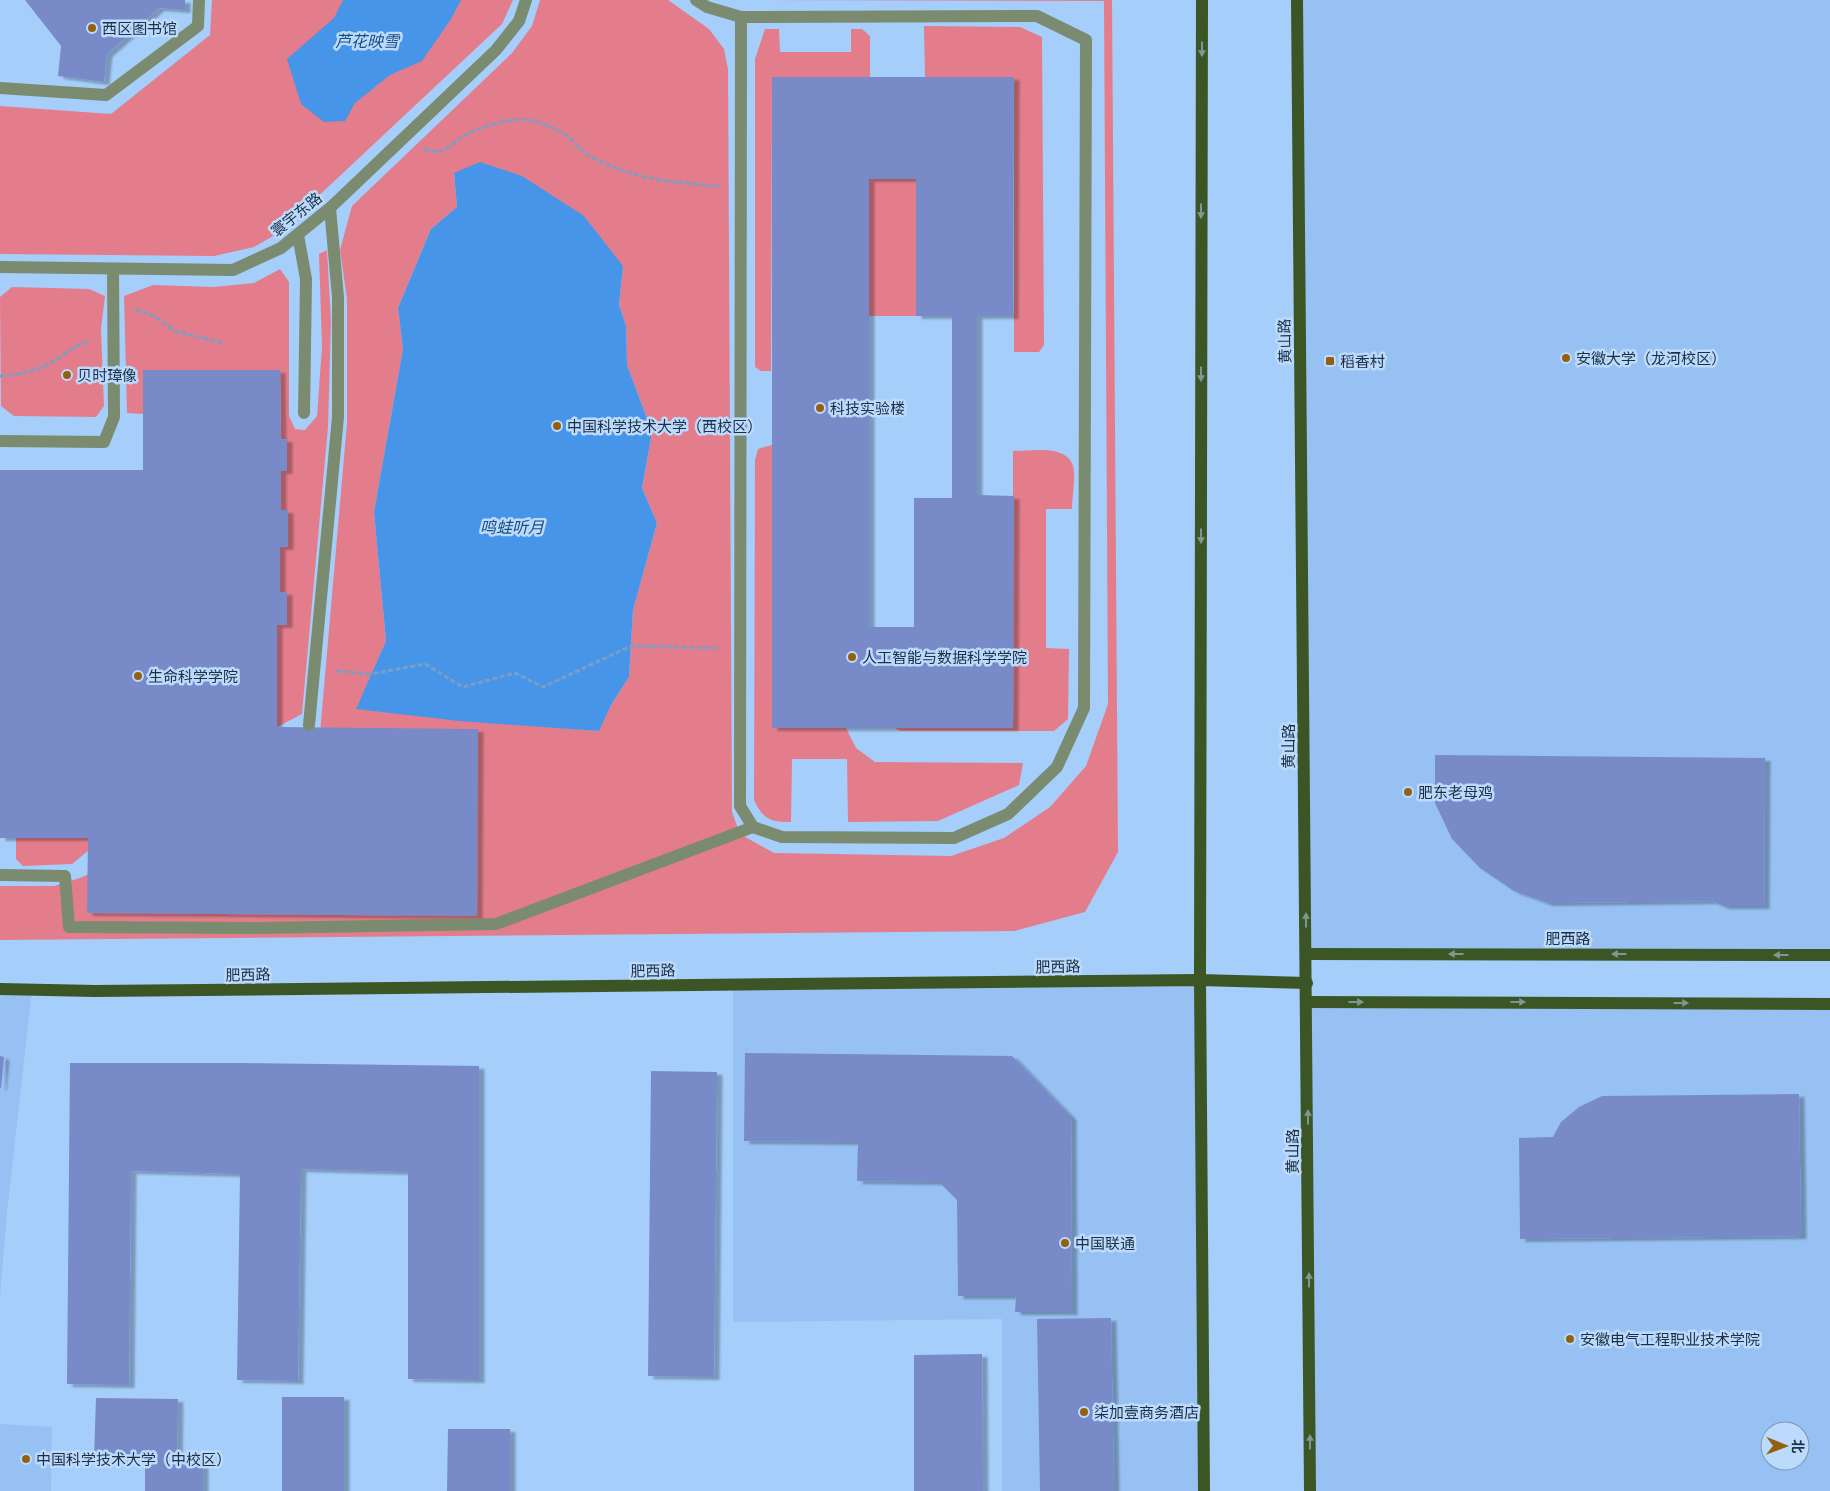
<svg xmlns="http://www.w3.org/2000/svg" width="1830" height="1491" font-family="'Noto Serif','Noto Sans SC',serif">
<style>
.built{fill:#96c1f2;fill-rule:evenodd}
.green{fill:#e47d8b;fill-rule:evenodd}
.water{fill:#4695e9}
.building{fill:#798ac8;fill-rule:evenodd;filter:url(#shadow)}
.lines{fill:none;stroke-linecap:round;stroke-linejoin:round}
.path{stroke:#7b9ec4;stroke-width:3;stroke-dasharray:5 2.5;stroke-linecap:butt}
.minor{stroke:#7b8b70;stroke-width:12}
.major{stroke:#3b5624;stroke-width:12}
.oneway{fill:#7c9890}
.poi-dot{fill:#926010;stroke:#bcdafc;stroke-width:2}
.labels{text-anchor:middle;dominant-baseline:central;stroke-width:5;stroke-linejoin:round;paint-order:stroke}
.poi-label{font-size:15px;fill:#1b2f45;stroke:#bcdafc;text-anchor:start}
.street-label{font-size:15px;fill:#1b2f45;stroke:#bcdafc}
.water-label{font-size:16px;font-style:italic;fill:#174e84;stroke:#bcdafc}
</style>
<defs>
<filter id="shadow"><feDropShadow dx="5.5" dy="3" stdDeviation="1" flood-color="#0004"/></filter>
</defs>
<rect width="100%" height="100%" fill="#a5cefb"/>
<!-- built -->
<g class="built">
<path d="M1300,0H1830V955L1306,954Z"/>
<path d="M1200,980L1204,1491H1002V1319L733,1322V985Z"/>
<path d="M0,989L32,990L7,1213L0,1297Z"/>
<path d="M1307,1002L1830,1004V1491H1310ZM1770,1431H1800V1461H1770Z"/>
<path d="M0,1424L52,1427L51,1491H0Z"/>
</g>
<!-- green -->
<g class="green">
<path d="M212,0H513L502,24L280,232L254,247L214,256L0,254V106L111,114L210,35Z"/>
<path d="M540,0H668L709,29L724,49L728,69L732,812L740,834L774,853L951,856L1004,838L1050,807L1086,766L1108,704L1104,1L739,0H1112L1118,852L1085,912L1014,931L0,940V886H54L80,878L279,789L320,733L347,423V299L340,250L352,206L512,53L532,26ZM454,173L623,266L619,305L626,326L627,365L652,432L642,488L657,523L633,610L629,677L611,705L598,731L357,708L386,641L374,512L403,349L398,308L431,229L457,207Z"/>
<path d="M924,26L1020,27L1042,37L1044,345L1039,352H1014V77H925Z"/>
<path d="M765,29H779L780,52H851V29H862L870,36V77H772L771,371H761L755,367V59Z"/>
<path d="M869,179H916V316H868Z"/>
<path d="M327,250L331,321L328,427L302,714L277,727V625H287L280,592V547L288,546V510H281V471H287V439H281L280,371L143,414L127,413L124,296L153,285L213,287L254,283L280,269L289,282V416L295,429L305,430L317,416L322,347L319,254Z"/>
<path d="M12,287L89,289L105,296L101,329L104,406L96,417L14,416L1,406L0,297Z"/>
<path d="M772,445V728H846L856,748L875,762L1023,763L1019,785L938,821L848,822L847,759H792L791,822C770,822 763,819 754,800L755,460L758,449Z"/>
<path d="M1013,451C1030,451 1067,444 1073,466C1076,478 1072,496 1072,509H1046V648L1069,649L1068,719L1054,731H900L895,728H1013Z"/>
<path d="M16,838H88L89,850L72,864L23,866L16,859Z"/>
</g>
<!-- water -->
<g class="water">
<path d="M343,0H461L451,19L422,61L390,75L355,103L345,121L324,122L301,104L287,59L334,18Z"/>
<path d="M480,162L522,176L584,216L623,266L619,305L626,326L627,365L652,432L642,488L657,523L633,610L629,677L611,705L599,731L459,721L356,709L386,641L374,512L403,349L398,308L431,229L457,207L454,173Z"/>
</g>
<!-- building -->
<g class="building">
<path d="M25,0H185V10L159,8L107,54L104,82L58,76L61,46Z"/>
<path d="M772,77H1014L1013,316H977V495L1014,496L1013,728H772ZM869,179H916V316H952V498H914V627H869Z"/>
<path d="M143,370H280L281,439H287V471H281V510H288V547H280V592H287V625H277V727L478,729L477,916L87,913L88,838H0V470H143Z"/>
<path d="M1435,755L1765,758L1764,906H1724L1712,901L1548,903L1514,891L1480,868L1452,839L1435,803Z"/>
<path d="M745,1053L1012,1056L1071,1117L1072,1312H1015L1016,1296H958L957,1200L939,1182L857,1181L858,1142L744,1141Z"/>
<path d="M0,1056L4,1057L1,1088H0Z"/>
<path d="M70,1063H241L479,1066V1380L408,1379V1172L301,1169L298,1381L237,1380L240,1174L131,1171L129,1385L67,1384Z"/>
<path d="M651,1071L717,1072L714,1377L648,1376Z"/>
<path d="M1799,1094L1801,1236L1520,1239L1519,1138L1553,1137L1561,1122L1579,1107L1602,1096Z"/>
<path d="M1111,1318L1114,1491H1040L1037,1319Z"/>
<path d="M982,1354L983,1491H914V1355Z"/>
<rect x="282" y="1397" width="62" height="94"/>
<path d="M96,1398L178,1399L177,1462H203V1491H145V1459L94,1458Z"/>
<path d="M448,1429H510V1491H447Z"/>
</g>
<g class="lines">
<!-- path -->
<g class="path">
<path d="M424,149C447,157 451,142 468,134C482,126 514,117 530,120C541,122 560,130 568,137C576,143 582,152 591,157C633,179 672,183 719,186"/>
<path d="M135,310L153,315L175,331L222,343"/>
<path d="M0,376C20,375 39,370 56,360C67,352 76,344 90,342"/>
<path d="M336,671L371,674L425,664L463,687L515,673L543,687L631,646L717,648"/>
</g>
<!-- minor -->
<g class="minor">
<path d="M696,0L707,7L741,17L1037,16L1086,40L1084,708L1057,767L1008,814L954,838L782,837L753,827L740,806L741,17"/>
<path d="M0,88L106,95L198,26L199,0"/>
<path d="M298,235L306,279L304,413"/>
<path d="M0,267L233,270L281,248L330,208L496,50L519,21L526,0"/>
<path d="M0,441L104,442L114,417L113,269"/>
<path d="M309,725L338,417V297L330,208"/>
<path d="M0,875L65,876L69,927L258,928L496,924L753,827"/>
</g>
<!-- major -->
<g class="major">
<path d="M1202,0L1200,980L1204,1491"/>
<path d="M1297,0L1310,1491"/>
<path d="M1306,954L1830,955"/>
<path d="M0,989L95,991L1200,980L1307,983"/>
<path d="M1307,1002L1830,1004"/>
</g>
</g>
<!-- one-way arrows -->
<defs><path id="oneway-solid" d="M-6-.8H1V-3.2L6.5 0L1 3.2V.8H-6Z" transform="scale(1.25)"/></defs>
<g class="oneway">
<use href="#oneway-solid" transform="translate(1202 49) rotate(90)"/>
<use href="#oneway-solid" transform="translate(1201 211) rotate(90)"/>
<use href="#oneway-solid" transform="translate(1201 374) rotate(90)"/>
<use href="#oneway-solid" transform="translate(1201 536) rotate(90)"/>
<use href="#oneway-solid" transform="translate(1306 920) rotate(-90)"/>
<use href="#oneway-solid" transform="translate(1456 954) rotate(-180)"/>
<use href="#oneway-solid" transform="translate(1619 954) rotate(-180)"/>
<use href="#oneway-solid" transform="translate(1781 955) rotate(-180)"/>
<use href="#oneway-solid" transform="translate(1356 1002)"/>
<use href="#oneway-solid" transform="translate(1518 1002)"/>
<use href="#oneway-solid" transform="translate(1681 1003)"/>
<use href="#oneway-solid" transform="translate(1308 1117) rotate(-90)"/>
<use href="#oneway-solid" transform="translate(1309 1280) rotate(-90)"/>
<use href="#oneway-solid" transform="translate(1310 1442) rotate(-90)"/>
</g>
<!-- markers -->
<g class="poi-dot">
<circle cx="92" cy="28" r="5"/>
<circle cx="1566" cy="358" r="5"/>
<rect x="1325" y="356" width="10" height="10" rx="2.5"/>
<circle cx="67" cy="375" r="5"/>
<circle cx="820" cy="408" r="5"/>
<circle cx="557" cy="426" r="5"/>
<circle cx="852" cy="657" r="5"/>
<circle cx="138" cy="676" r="5"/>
<circle cx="1408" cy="792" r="5"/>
<circle cx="1065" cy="1243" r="5"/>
<circle cx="1570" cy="1339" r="5"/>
<circle cx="1084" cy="1412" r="5"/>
<circle cx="26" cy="1459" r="5"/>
</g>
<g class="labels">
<!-- poi labels -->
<g class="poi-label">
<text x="102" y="28">西区图书馆</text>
<text x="1576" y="358">安徽大学（龙河校区）</text>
<text x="1340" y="361">稻香村</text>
<text x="77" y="375">贝时璋像</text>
<text x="830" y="408">科技实验楼</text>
<text x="567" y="426">中国科学技术大学（西校区）</text>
<text x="862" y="657">人工智能与数据科学学院</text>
<text x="148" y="676">生命科学学院</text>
<text x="1418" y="792">肥东老母鸡</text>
<text x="1075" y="1243">中国联通</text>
<text x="1580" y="1339">安徽电气工程职业技术学院</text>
<text x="1094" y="1412">柒加壹商务酒店</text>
<text x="36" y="1459">中国科学技术大学（中校区）</text>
</g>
<!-- street labels -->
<g class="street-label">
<text transform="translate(296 214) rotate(-39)">寰宇东路</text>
<text transform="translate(1284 341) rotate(-91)">黄山路</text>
<text transform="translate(1288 746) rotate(-90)">黄山路</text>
<text x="1568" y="938">肥西路</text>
<text transform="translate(1058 966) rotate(-1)">肥西路</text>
<text transform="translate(653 970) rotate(-1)">肥西路</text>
<text transform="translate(248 974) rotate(-1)">肥西路</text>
<text transform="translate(1292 1151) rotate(-90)">黄山路</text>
</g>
<!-- water labels -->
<g class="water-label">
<text x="367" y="41">芦花映雪</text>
<text x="512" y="527">鸣蛙听月</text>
</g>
</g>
<!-- north arrow -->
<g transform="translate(1785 1446) rotate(91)"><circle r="24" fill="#bcdafc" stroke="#7c96b3"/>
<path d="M0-4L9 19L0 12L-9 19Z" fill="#926010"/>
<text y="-8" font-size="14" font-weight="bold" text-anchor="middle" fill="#1b2f45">北</text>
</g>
</svg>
